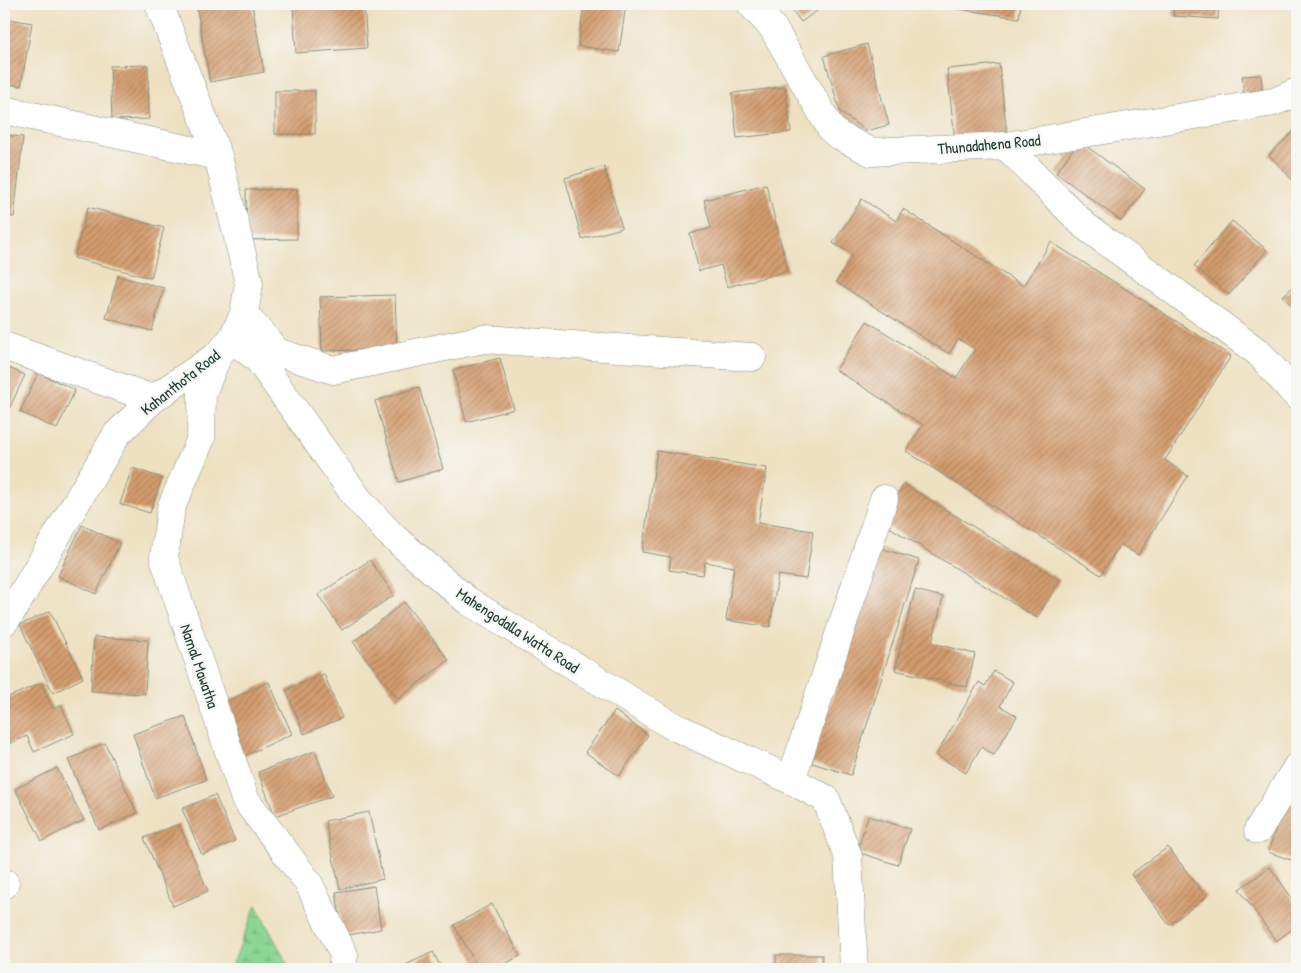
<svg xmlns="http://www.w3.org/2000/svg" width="1301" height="973" font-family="'Patrick Hand',sans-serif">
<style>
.wetland{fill:url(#wetland-marsh);stroke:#558a63}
.building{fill:url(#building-hatch)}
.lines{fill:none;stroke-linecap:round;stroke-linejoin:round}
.minor-casing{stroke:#868f7b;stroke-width:29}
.major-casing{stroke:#868f7b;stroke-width:29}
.minor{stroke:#fff;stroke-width:28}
.major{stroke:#fff;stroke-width:28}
.labels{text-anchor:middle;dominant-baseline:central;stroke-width:4.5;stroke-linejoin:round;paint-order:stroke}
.street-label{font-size:16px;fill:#1f3d34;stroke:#f6f6f2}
</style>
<defs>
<pattern id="wetland-marsh" width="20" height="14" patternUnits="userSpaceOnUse" patternTransform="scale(1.25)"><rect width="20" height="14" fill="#8bd692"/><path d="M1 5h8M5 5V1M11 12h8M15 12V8" fill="none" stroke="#71af78"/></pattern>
<pattern id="building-hatch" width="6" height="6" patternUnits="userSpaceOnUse" patternTransform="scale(1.25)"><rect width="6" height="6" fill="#d49c6e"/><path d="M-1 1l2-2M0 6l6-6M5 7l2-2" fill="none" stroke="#ab805b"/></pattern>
</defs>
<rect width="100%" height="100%" fill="#f6f6f2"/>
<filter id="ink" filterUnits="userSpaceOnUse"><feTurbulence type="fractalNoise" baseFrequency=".02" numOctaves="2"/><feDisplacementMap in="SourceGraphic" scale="10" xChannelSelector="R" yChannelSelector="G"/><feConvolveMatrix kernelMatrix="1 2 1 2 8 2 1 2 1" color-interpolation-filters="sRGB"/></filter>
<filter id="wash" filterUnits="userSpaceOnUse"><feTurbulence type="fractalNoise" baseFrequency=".0096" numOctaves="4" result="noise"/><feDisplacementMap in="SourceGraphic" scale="20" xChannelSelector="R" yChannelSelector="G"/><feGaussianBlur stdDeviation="1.12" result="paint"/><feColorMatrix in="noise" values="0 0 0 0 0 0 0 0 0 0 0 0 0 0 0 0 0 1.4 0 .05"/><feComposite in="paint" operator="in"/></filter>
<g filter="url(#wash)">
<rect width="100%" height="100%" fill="#eee1c2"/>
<!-- wetland -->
<path class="wetland" d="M256,905L290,969H231Z"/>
<g id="blocks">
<!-- building -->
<g class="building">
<path d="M196,4H252L264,72L210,82Z"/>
<path d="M335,4H364L367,48L296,53L293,6Z"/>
<path d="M584,4H626L619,52L578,46Z"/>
<path d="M788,4H827L801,22Z"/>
<path d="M953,4H1021L1019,18L952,8Z"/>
<path d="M1174,4H1219L1218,19L1173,16Z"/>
<path d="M4,18L32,23L21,86L4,83Z"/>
<path d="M867,44L889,125L866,131L840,112L824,56Z"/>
<path d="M999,64L1007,134L955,140L947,69Z"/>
<path d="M148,65L149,119L112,120L110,66Z"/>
<path d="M1261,75L1264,103L1245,105L1242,76Z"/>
<path d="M785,87L791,132L737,138L732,93Z"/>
<rect x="275" y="91" width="40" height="43"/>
<path d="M1297,128V185L1269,155Z"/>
<path d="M4,135L23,137L14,217L4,216Z"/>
<path d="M1079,141L1145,189L1121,221L1056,173Z"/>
<path d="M604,166L622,228L582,239L565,178Z"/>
<path d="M766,184L788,271L727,287L721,265L699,271L690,234L711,228L704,200Z"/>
<path d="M297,189V239L247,240L246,190Z"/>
<path d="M862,199L896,221L903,209L1023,286L1051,242L1231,356L1165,460L1188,476L1138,555L1120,544L1101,575L906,451L923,425L836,370L867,321L956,378L975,349L958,339L949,354L836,282L853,255L833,243Z"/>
<path d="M88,207L164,228L151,278L74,258Z"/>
<path d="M1232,221L1267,250L1229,295L1194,266Z"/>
<path d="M118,276L164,288L152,331L106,318Z"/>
<path d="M1297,283V312L1283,296Z"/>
<path d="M395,295L397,349L322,351L320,297Z"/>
<path d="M500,358L514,409L466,422L453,370Z"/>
<path d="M4,366L25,375L4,420Z"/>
<path d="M38,373L75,390L57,429L20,412Z"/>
<path d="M419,387L443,469L399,482L375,401Z"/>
<path d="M657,451L767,468L758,523L813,531L806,579L778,575L770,627L726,620L734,567L705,562L703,575L669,570L671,557L642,552Z"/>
<path d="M132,468L162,478L150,513L120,504Z"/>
<path d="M904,484L1060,580L1037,618L881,522Z"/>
<path d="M82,525L120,543L96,594L58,576Z"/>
<path d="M880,548L919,560L851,775L812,763Z"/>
<path d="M370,560L394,595L342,630L318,595Z"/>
<path d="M915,590L943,597L932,643L975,654L967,687L895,670Z"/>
<path d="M404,602L449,660L398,699L353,642Z"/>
<path d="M50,611L83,678L53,693L20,625Z"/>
<path d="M94,637L148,640L145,694L91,691Z"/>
<path d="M994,671L1013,682L1000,706L1017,716L994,755L981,747L966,773L936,755L979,682L985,686Z"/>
<path d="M324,674L342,718L304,734L286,690Z"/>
<path d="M269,682L292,734L244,756L220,704Z"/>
<path d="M41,683L53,709L61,705L74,734L34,752L27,736L4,746V699Z"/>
<path d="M615,711L648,735L619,776L585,752Z"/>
<path d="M185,716L206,780L155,798L133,734Z"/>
<path d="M105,743L137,813L99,830L68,760Z"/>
<path d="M315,751L332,796L275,816L258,772Z"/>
<path d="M57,768L84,820L42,841L15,789Z"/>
<path d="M1288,792L1297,795V862L1268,852Z"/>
<path d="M215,795L235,841L202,855L182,809Z"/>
<path d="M369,812L383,879L340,889L325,821Z"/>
<path d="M868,816L910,829L898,865L857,852Z"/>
<path d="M179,824L208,891L173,906L144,838Z"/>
<path d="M1168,847L1206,897L1169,925L1131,874Z"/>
<path d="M1270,867L1294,901L1297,898V926L1276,941L1239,889Z"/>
<path d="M374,886L381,929L343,936L336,892Z"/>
<path d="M492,904L520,956L496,969H479L454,925Z"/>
<path d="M433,952L442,969H397Z"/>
<rect x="776" y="955" width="46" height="14"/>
</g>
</g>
</g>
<g filter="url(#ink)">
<use href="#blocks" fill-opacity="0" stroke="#868f7b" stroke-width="1"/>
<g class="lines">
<!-- minor casing -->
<g class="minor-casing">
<g id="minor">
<path d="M751,4L773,28L831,129L838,135L871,152L1006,146L1274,102L1297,92"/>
<path d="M4,110L218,156"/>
<path d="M1006,146L1085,226L1259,353L1297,396"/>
<path d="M244,314L277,352L333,370L484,339L752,357"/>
<path d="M232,339L258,359L358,499L390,534L468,601L671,725L791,780L826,799L848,856L854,969"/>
<path d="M4,346L153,399"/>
<path d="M218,355L202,393L201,438L171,508L164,558L245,799L308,882L344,955L342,969"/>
<path d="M791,780L884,499"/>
<path d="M1258,830L1297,767"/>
<path d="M4,885L5,883"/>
</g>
</g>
<!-- major casing -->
<g class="major-casing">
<path id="major" d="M4,622L14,608L117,434L153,399L218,355L232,339L244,314L249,283L218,156L159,4"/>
</g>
<!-- minor -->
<use href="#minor" class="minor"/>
<!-- major -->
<use href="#major" class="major"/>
</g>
</g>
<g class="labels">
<!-- street labels -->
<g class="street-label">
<text transform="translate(989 144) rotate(-5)">Thunadahena Road</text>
<text transform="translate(180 382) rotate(-38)">Kahanthota Road</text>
<text transform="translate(518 630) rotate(33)">Mahengodalla Watta Road</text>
<text transform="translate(200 666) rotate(71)">Namal Mawatha</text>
</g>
</g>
<!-- margin -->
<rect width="1301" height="973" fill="none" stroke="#f6f6f2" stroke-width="20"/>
</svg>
